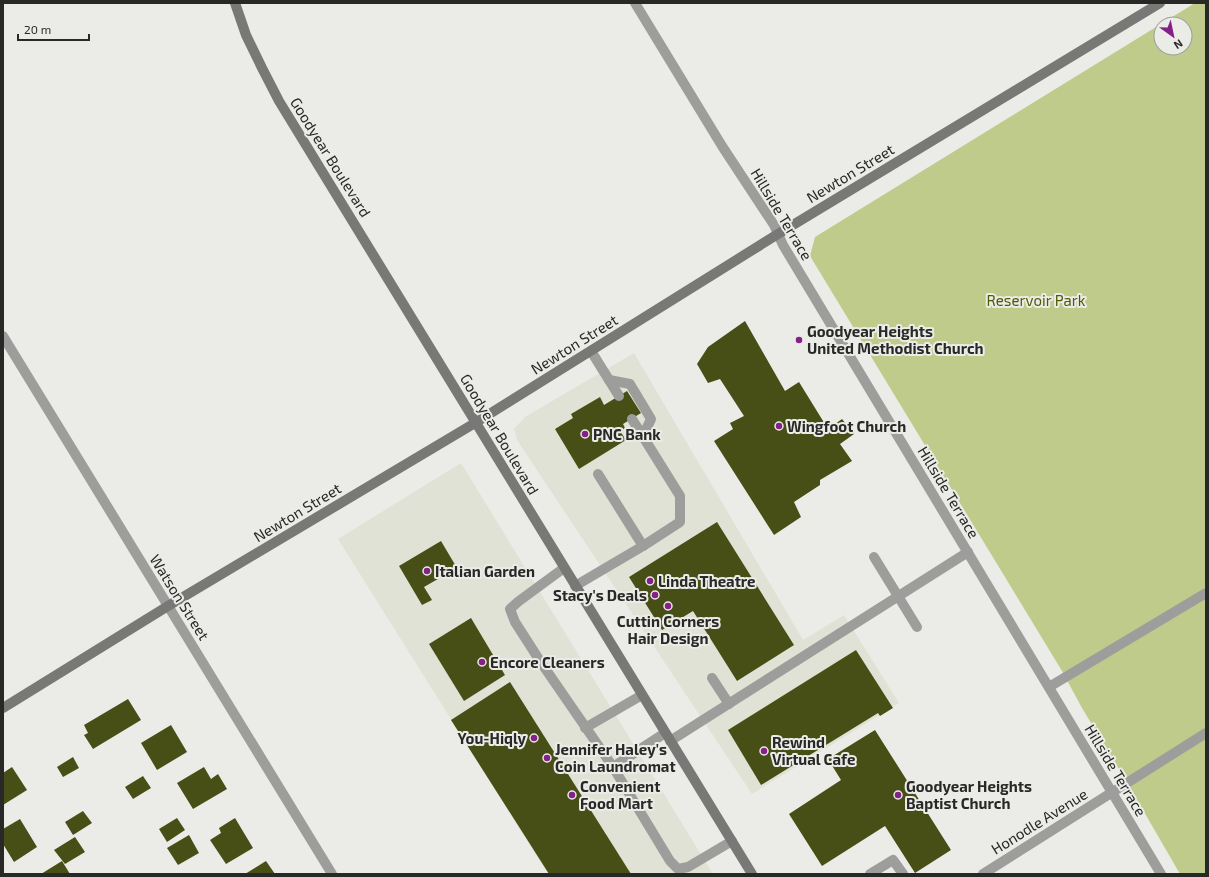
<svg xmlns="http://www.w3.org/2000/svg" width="1209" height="877" font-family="'Exo 2',sans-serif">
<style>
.built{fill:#e0e2d6}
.green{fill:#bfcb8a;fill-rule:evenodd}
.building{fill:#474f16}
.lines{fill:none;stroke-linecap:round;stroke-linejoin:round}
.lane{stroke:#9d9e9c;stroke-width:10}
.street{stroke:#9d9e9c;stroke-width:10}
.secondary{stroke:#787976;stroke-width:10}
.poi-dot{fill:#852088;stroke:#ebece7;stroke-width:1.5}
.labels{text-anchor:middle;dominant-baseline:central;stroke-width:4;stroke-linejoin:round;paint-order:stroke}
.street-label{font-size:15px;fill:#282826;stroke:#ebece7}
.park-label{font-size:15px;fill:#505a00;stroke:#ebece7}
.poi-label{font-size:15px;font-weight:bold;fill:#282826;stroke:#ebece7;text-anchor:start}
</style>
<rect width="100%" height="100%" fill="#ebece7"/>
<!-- built -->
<g class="built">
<path d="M634,353L803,640L844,615L899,703L752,794L517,440L514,429L525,417Z"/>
<path d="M461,463L713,874H548L338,539Z"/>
</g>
<!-- green -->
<path class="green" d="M1195,3H1206V874H1180L1125,779L1082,708L1062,671L810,256L815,237ZM1161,24H1185V48H1161Z"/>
<!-- building -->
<g class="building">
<path d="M745,321L785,391L799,382L828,429L842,419L854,434L840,444L852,461L820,480V485L794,502L801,517L774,535L714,441L733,429L730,423L744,416L720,379L708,383L697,364L708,347Z"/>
<path d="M627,391L641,413L623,424L625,428L620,431L626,440L579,469L555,429L573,418L571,414L600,397L604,405Z"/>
<path d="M717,522L794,645L737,681L693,611L662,630L629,577Z"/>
<path d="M441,541L457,568L424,587L432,600L422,605L399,566Z"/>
<path d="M471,618L505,675L464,701L429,644Z"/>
<path d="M856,650L893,708L880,716L878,713L761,785L728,730Z"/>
<path d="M510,682L631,874H549L451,720Z"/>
<path d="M128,699L141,720L93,749L84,735L88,733L84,725Z"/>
<path d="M171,725L187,752L157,770L141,743Z"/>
<path d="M875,730L951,850L915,873L885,826L822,866L789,814L841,780L828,759Z"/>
<path d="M73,757L79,768L63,777L57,767Z"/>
<path d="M12,767L27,790L3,805V773Z"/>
<path d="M204,767L211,779L218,774L227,789L193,809L177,783Z"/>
<path d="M143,776L151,788L133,799L125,787Z"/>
<path d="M83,811L92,823L73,835L65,822Z"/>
<path d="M177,818L185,830L167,842L159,829Z"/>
<path d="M235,818L253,848L226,864L210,840L221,833L219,828Z"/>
<path d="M20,819L37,847L14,862L3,844V829Z"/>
<path d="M189,835L199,853L178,865L167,848Z"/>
<path d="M75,837L85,852L65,864L54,850Z"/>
<path d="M62,861L70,874H41Z"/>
<path d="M266,861L275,874H245Z"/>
</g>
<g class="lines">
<!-- lane -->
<g class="lane">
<path d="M591,351L619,396"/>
<path d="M609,380L630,384L651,419L643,436"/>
<path d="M632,419L680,496V522L643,546"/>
<path d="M874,557L917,627"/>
<path d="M564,568L519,601L510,609L515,622L540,661L613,767"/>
<path d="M575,586L643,546L598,474"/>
<path d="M712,678L729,704"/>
<path d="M1049,687L1206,593"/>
<path d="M585,728L642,695"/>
<path d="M665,733L613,767L670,861L678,869L688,867L732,841"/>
<path d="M670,741L968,552"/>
<path d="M1111,793L1206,733"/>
<path d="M870,874L893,860L903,874"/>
</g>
<!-- street -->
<g class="street">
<path d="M635,3L722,146L774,225L783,245L1161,874"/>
<path d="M3,336L332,874"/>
<path d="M983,874L1111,793"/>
</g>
<!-- secondary -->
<g class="secondary">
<path d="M235,3L246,35L262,68L279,101L752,874"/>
<path d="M3,708L168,606L475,423L778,234L1160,3"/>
</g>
</g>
<!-- markers -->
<g class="poi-dot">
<circle cx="799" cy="340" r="4"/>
<circle cx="779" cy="426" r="4"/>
<circle cx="585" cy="434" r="4"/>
<circle cx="427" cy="571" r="4"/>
<circle cx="650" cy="581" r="4"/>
<circle cx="655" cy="595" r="4"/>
<circle cx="668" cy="606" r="4"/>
<circle cx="482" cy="662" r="4"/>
<circle cx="534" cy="738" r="4"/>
<circle cx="764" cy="751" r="4"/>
<circle cx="547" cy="758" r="4"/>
<circle cx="572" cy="795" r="4"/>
<circle cx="898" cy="795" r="4"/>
</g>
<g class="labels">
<!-- street labels -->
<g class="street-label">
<text transform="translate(331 157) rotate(58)">Goodyear Boulevard</text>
<text transform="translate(850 173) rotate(-31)">Newton Street</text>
<text transform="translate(782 214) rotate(59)">Hillside Terrace</text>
<text transform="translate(574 344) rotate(-32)">Newton Street</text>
<text transform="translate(500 434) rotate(59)">Goodyear Boulevard</text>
<text transform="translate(949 492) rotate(59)">Hillside Terrace</text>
<text transform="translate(297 512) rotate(-31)">Newton Street</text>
<text transform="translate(180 597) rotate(58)">Watson Street</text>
<text transform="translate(1116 770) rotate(59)">Hillside Terrace</text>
<text transform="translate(1039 821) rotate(-32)">Honodle Avenue</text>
</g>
<!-- park labels -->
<g class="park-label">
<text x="1036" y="300">Reservoir Park</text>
</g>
<!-- poi labels -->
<g class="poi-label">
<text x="807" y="331">Goodyear Heights<tspan x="807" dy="17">United Methodist Church</tspan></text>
<text x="787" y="426">Wingfoot Church</text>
<text x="593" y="434">PNC Bank</text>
<text x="435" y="571">Italian Garden</text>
<text x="658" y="581">Linda Theatre</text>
<text x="647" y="595" text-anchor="end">Stacy's Deals</text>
<text x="668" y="621" text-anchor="middle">Cuttin Corners<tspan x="668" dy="17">Hair Design</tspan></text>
<text x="490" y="662">Encore Cleaners</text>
<text x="526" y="738" text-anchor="end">You-Hiqly</text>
<text x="772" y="742">Rewind<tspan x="772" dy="17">Virtual Cafe</tspan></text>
<text x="555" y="749">Jennifer Haley's<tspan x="555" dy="17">Coin Laundromat</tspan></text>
<text x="580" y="786">Convenient<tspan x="580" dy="17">Food Mart</tspan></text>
<text x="906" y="786">Goodyear Heights<tspan x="906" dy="17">Baptist Church</tspan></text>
</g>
</g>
<!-- border -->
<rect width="1209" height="877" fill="none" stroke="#282826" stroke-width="8"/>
<!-- north arrow -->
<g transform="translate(1173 36) rotate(147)"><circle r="19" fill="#ebece7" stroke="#9d9e9a"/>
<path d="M0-3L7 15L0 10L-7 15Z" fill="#852088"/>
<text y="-6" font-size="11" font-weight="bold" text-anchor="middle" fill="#282826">N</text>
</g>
<!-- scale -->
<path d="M18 34v6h71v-6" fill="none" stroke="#282826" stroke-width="2"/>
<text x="24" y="34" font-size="12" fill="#282826" stroke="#ebece7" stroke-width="3" paint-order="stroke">20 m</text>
</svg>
